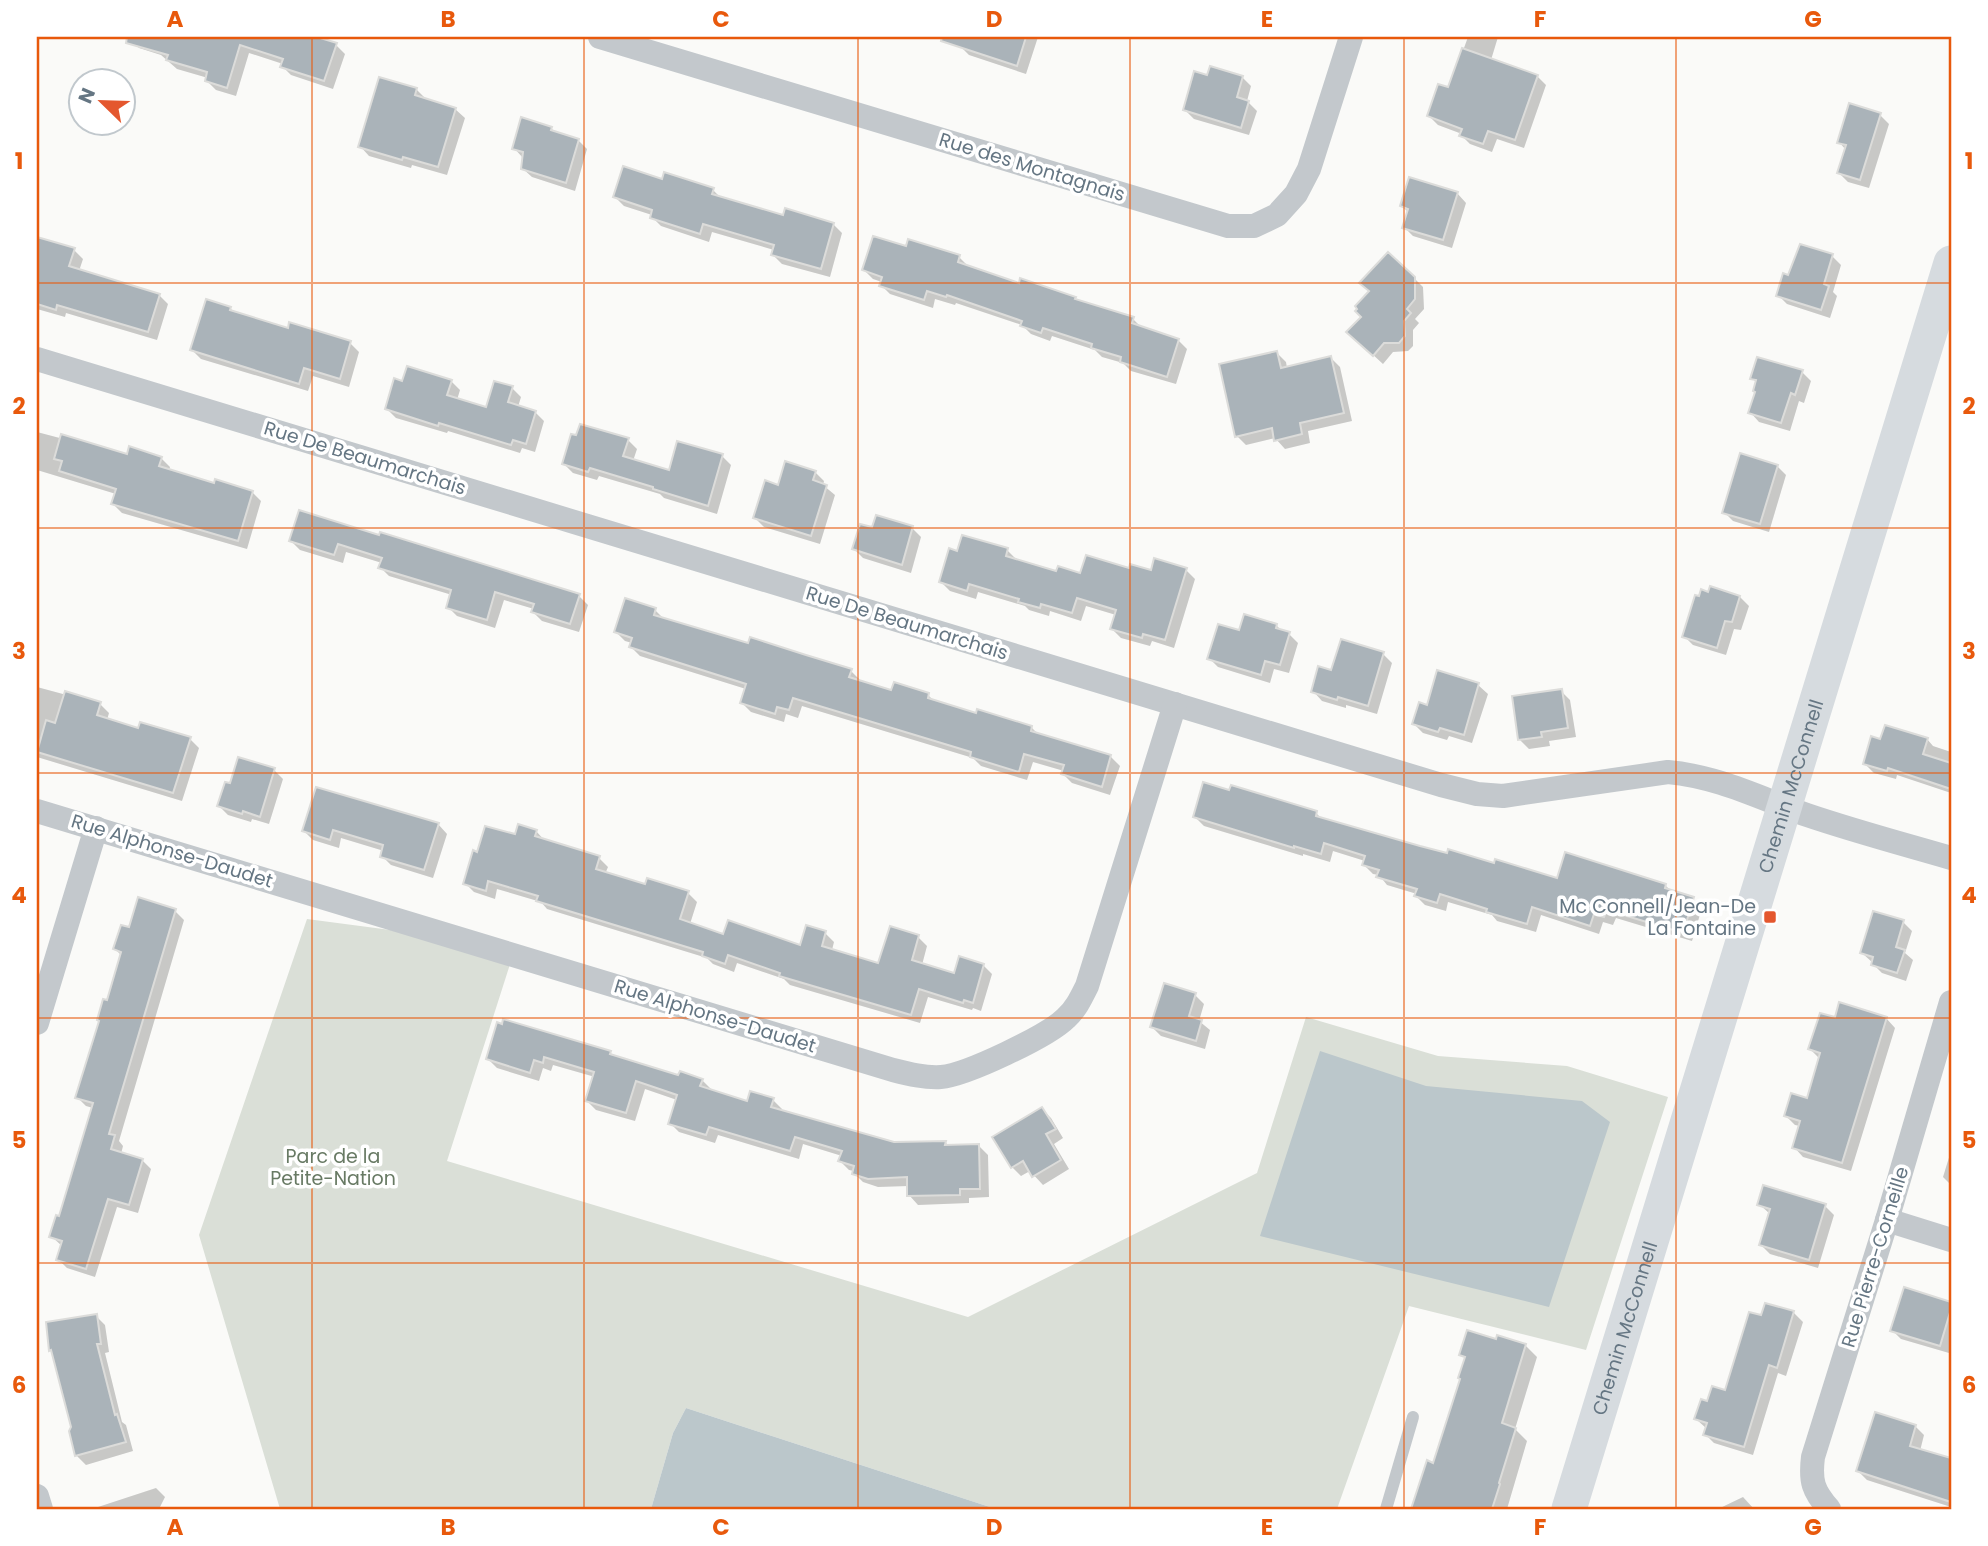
<svg xmlns="http://www.w3.org/2000/svg" width="1988" height="1546" font-family="Poppins,sans-serif">
<style>
.green{fill:#dadfd7}
.water{fill:#bbc7cb}
.shadow{fill:#0003}
.building{fill:#aab3b9;stroke:#dcdcda;stroke-width:2}
.lines{fill:none;stroke-linecap:round;stroke-linejoin:round}
.lane{stroke:#c3c8cc;stroke-width:12}
.street{stroke:#c3c8cc;stroke-width:24}
.secondary{stroke:#d6dbdf;stroke-width:35}
.grid{fill:none;stroke:#e8590c;stroke-width:2;stroke-opacity:0.55}
.poi-dot{fill:#e4572e;stroke:#fff;stroke-width:2.5}
.labels{text-anchor:middle;dominant-baseline:central;stroke-width:7;stroke-linejoin:round;paint-order:stroke}
.street-label{font-size:19px;fill:#657683;stroke:#fff}
.poi-label{font-size:19px;fill:#657683;stroke:#fff;text-anchor:end}
.park-label{font-size:19px;fill:#687a64;stroke:#fff}
.neatline{fill:none;stroke:#e8590c;stroke-width:2.5}
.grid-label{font-size:23px;text-anchor:middle;font-weight:bold;fill:#e8590c}
</style>
<rect width="100%" height="100%" fill="#fafaf8"/>
<!-- green -->
<path class="green" d="M307,919L459,939L513,955L447,1161L968,1317L1257,1173L1306,1017L1438,1056L1567,1066L1668,1097L1586,1350L1409,1306L1337,1509H996L686,1408L673,1433L651,1509H280L199,1235Z"/>
<!-- water -->
<g class="water">
<path d="M1320,1051L1426,1086L1582,1101L1610,1122L1549,1307L1260,1236Z"/>
<path d="M686,1408L996,1509H651L673,1433Z"/>
</g>
<!-- shadow -->
<g class="shadow">
<path d="M131,37H312L336,45L345,54L333,89L291,75L282,66L283,64L249,53L236,96L216,90L207,81L208,78L177,69L161,55L139,48L130,39Z"/>
<path d="M951,37H1038L1026,74L969,55L960,46L962,40Z"/>
<path d="M1468,37H1498L1491,60L1537,76L1546,85L1524,148L1497,139L1492,152L1470,144L1461,135L1462,134L1438,125L1429,116L1449,89Z"/>
<path d="M1208,77H1242L1251,86L1247,101L1257,111L1249,135L1194,119L1185,110Z"/>
<path d="M416,89L425,98L455,109L465,118L447,175L412,165L411,168L369,156L360,146Z"/>
<path d="M1880,115L1889,124L1869,188L1848,182L1839,173L1846,150L1839,142Z"/>
<path d="M551,128L557,134L578,140L587,149L575,191L532,177L522,168L523,158L514,148Z"/>
<path d="M663,181L713,190L722,199L784,217L833,224L842,233L830,277L782,264L773,255L774,250L712,232L709,242L661,226L652,217V215L624,206L615,197Z"/>
<path d="M1457,193L1466,203L1452,248L1413,236L1404,227L1409,213L1402,206Z"/>
<path d="M37,239L74,250L83,259L79,271L159,295L168,304L157,340L66,313L65,317L37,309Z"/>
<path d="M907,248L959,257L968,266L1020,285L1075,299L1079,302L1133,319L1143,329L1178,340L1187,349L1176,384L1131,371L1123,363L1102,357L1095,350L1052,336L1050,341L1031,334L1022,325L956,303L955,305L935,299L933,308L890,294L881,285L882,282L873,279L864,270Z"/>
<path d="M1832,256L1841,265L1833,292L1837,296L1830,318L1787,304L1778,295L1789,277Z"/>
<path d="M1414,278L1423,287L1424,309L1415,319L1419,323L1413,330V346L1408,351L1393,352L1383,364L1358,341Z"/>
<path d="M230,308L236,314L289,330L350,343L359,352L349,387L313,376L308,391L201,359L192,350Z"/>
<path d="M1277,353L1286,362L1287,368L1331,358L1340,367L1352,421L1308,431L1310,443L1285,449L1275,438L1246,445L1237,436Z"/>
<path d="M1802,372L1811,381L1804,403L1799,401L1790,431L1759,422L1750,412L1757,383L1752,378Z"/>
<path d="M451,381L460,390L457,400L487,409L512,388L521,397L518,407L535,412L544,421L535,452L522,448L520,453L448,431L447,433L396,418L387,409L403,383Z"/>
<path d="M37,432L128,456L161,458L170,467L169,471L215,485L252,492L261,501L247,549L122,513L113,504L116,494L37,470Z"/>
<path d="M628,440L637,449L633,461L670,472L678,443L722,456L731,465L717,514L664,498L660,494L599,476L597,480L573,473L564,464Z"/>
<path d="M1777,466L1786,475L1769,532L1733,521L1724,512Z"/>
<path d="M815,472L824,481L823,485L835,495L820,544L764,527L755,518L780,487Z"/>
<path d="M300,512L579,596L588,605L579,632L542,621L533,612L534,609L504,600L495,628L457,616L448,607L452,595L389,576L380,567L382,563L346,552L343,563L300,550L291,541Z"/>
<path d="M912,528L921,537L911,573L863,558L854,549L873,529Z"/>
<path d="M1007,550L1016,559L1015,561L1057,574L1081,575L1130,570L1152,572L1186,570L1195,579L1174,648L1152,641L1150,646L1121,638L1112,629L1116,615L1086,606L1081,621L1050,611L1049,616L1029,610L1025,606L978,592L976,599L950,591L941,582L959,553Z"/>
<path d="M1740,597L1749,606L1741,630L1734,629L1726,655L1693,645L1684,636Z"/>
<path d="M655,610L664,619L749,646L851,671L860,680L859,682L892,692L928,695L936,703L977,715L1031,727L1039,735L1111,757L1120,766L1110,795L1072,783L1063,774L1064,771L1033,762L1027,780L981,766L973,758L802,706L798,718L786,714L784,722L751,712L742,703L746,689L640,656L631,647L632,643L625,641L616,632Z"/>
<path d="M1276,625L1283,632L1289,634L1298,643L1289,673L1274,669L1270,683L1218,667L1209,658L1240,632Z"/>
<path d="M1383,654L1392,663L1377,714L1346,705V708L1322,701L1313,691L1333,672Z"/>
<path d="M1438,673L1478,685L1488,694L1472,743L1449,736L1447,740L1423,733L1414,724L1428,707Z"/>
<path d="M37,687L100,704L109,713L107,720L139,730L190,739L199,748L182,801L37,757Z"/>
<path d="M1561,691L1570,700L1576,737L1549,741L1550,746L1529,749L1520,740Z"/>
<path d="M1927,739L1933,746L1951,752V793L1897,775L1896,779L1874,773L1865,764L1882,741Z"/>
<path d="M274,770L283,779L269,824L252,819L251,822L228,815L219,806L231,785Z"/>
<path d="M1316,813L1324,821L1419,847L1558,880L1665,885L1673,893L1693,899L1702,908L1692,941L1616,918L1613,925L1603,922L1599,934L1541,915L1536,932L1497,921L1492,915L1448,902L1446,911L1425,905L1416,896L1417,894L1387,885L1379,875L1373,874L1364,865L1365,861L1333,851L1330,862L1303,854V856L1204,826L1195,817Z"/>
<path d="M438,824L447,834L433,878L391,865L382,856L384,851L341,838L339,848L313,840L304,831Z"/>
<path d="M536,831L546,842L599,858L608,867L605,874L646,887L688,893L697,902L690,924L724,936L801,948L825,933L834,942L832,950L880,965L918,937L927,946L922,965L956,975L983,965L992,974L981,1011L973,1008L972,1010L928,997L920,1023L790,985L784,979L737,963L734,972L713,964L707,958L547,909L541,902L497,889L495,899L474,892L465,883L479,854L516,837Z"/>
<path d="M175,911L184,920L119,1141L123,1146L121,1154L142,1160L151,1169L138,1213L117,1207L95,1277L67,1268L58,1259L62,1246L51,1236L60,1218L93,1108L86,1106L77,1097L122,956L115,949L130,929Z"/>
<path d="M1903,922L1912,931L1905,953L1913,960L1906,981L1882,973L1873,964V963L1862,953Z"/>
<path d="M1195,995L1204,1004L1199,1021L1210,1030L1205,1049L1161,1036L1152,1027Z"/>
<path d="M1886,1018L1895,1028L1851,1171L1803,1157L1794,1147L1800,1126L1795,1125L1786,1116L1808,1101L1820,1059L1810,1049L1836,1020Z"/>
<path d="M610,1052L614,1057L680,1077L702,1080L711,1089L710,1091L749,1103L773,1100L782,1109L781,1111L893,1144L945,1142L949,1146H979L988,1155L989,1197L969,1198V1203L918,1205L909,1195V1186L878,1187L863,1182L854,1173V1171L849,1170L840,1161L842,1156L803,1144L799,1159L718,1135L715,1143L679,1132L670,1123L677,1100L645,1089L635,1121L596,1110L587,1101L595,1077L553,1065L551,1071L543,1068L539,1081L497,1068L488,1059Z"/>
<path d="M1042,1109L1051,1118L1063,1138L1054,1144L1069,1169L1043,1185L1030,1171L1021,1176L1012,1167L994,1137Z"/>
<path d="M1951,1151V1185L1943,1177Z"/>
<path d="M1759,1204L1825,1206L1834,1215L1818,1268L1770,1254L1761,1245L1770,1214Z"/>
<path d="M1905,1289L1951,1304V1351H1950L1949,1353L1901,1339L1892,1330Z"/>
<path d="M1766,1305L1794,1313L1803,1322L1786,1376L1778,1373L1753,1455L1714,1443L1705,1434L1707,1429L1696,1419L1726,1392L1762,1318Z"/>
<path d="M96,1316L105,1325L109,1352L105,1353L122,1422L126,1425L133,1451L86,1465L77,1456L71,1432Z"/>
<path d="M1497,1341L1525,1345L1537,1357L1515,1429L1527,1441L1507,1509H1412L1428,1463L1434,1465L1462,1379L1466,1359L1461,1354Z"/>
<path d="M1915,1426L1924,1435L1920,1451L1951,1460V1507L1867,1480L1858,1471Z"/>
<path d="M156,1488L165,1497L159,1509H98V1507Z"/>
<path d="M1743,1497L1754,1509H1718Z"/>
</g>
<!-- building -->
<g class="building">
<path d="M127,37H317L337,43L324,81L280,67L283,59L240,45L227,88L205,81L207,72L166,60L168,55L126,43Z"/>
<path d="M942,37H1026L1017,66L941,41Z"/>
<path d="M1462,48L1538,75L1515,140L1488,131L1483,144L1459,136L1462,129L1427,116L1438,84L1448,87Z"/>
<path d="M1210,66L1243,76L1237,97L1249,101L1241,128L1183,110L1194,71L1207,75Z"/>
<path d="M379,77L417,88L415,95L456,108L438,167L403,157L402,160L358,147Z"/>
<path d="M1849,103L1881,113L1860,180L1837,173L1846,145L1837,143Z"/>
<path d="M521,117L552,127L551,130L579,139L566,183L521,169L523,152L512,149Z"/>
<path d="M623,166L662,179L664,172L714,188L712,194L783,215L785,208L834,223L821,269L771,255L774,245L703,224L700,234L650,218L652,210L613,197Z"/>
<path d="M1409,177L1458,192L1443,240L1402,228L1408,209L1400,206Z"/>
<path d="M873,236L906,246L908,239L960,255L958,262L1019,283L1020,278L1076,297L1075,299L1134,317L1132,323L1179,339L1167,377L1120,362L1121,357L1091,348L1092,344L1043,328L1041,333L1020,326L1022,321L947,295L946,297L927,291L924,300L879,286L882,277L862,270Z"/>
<path d="M37,237L75,248L69,266L160,294L148,332L57,305L56,310L37,304Z"/>
<path d="M1800,244L1833,254L1824,284L1829,286L1821,310L1776,296L1783,273L1788,275Z"/>
<path d="M1388,252L1415,277V299L1407,309L1411,313L1404,321L1405,336L1399,343H1384L1373,356L1346,332L1361,317L1355,311L1357,309L1355,306L1369,291L1359,283Z"/>
<path d="M206,299L231,307L230,310L288,328L289,322L351,341L340,379L304,368L299,384L190,350Z"/>
<path d="M1277,351L1281,368L1331,356L1344,413L1300,423L1302,434L1274,441L1272,428L1235,437L1219,364Z"/>
<path d="M1757,357L1803,370L1795,395L1791,393L1781,423L1748,413L1755,392L1753,391L1756,380L1750,379Z"/>
<path d="M407,366L452,380L447,395L486,407L494,381L513,386L508,402L536,411L526,444L513,440L511,445L439,423L438,426L385,409L394,378L402,381Z"/>
<path d="M580,424L629,438L623,456L669,470L677,441L723,454L708,506L653,489V487L590,468L588,472L562,464L571,434L576,435Z"/>
<path d="M61,434L127,454L129,446L162,457L159,466L214,483L215,479L253,491L238,541L111,504L116,489L59,471L62,461L54,459Z"/>
<path d="M1740,453L1778,465L1760,524L1722,513Z"/>
<path d="M785,461L816,471L813,480L827,485L811,536L753,518L765,480L778,485Z"/>
<path d="M299,510L379,535L380,532L580,594L570,624L531,612L534,604L495,592L487,620L446,608L451,590L378,568L382,558L338,544L334,555L289,541Z"/>
<path d="M876,515L913,526L902,565L852,549L860,524L872,527Z"/>
<path d="M962,535L1008,548L1006,556L1056,571L1058,566L1080,573L1086,555L1129,568L1130,564L1151,570L1154,558L1187,568L1165,640L1143,634L1142,638L1110,629L1116,610L1077,598L1072,613L1041,604L1040,608L1018,602L1019,599L969,584L967,591L939,582L949,548L957,551Z"/>
<path d="M1710,586L1740,596L1732,622L1725,621L1717,648L1682,637L1695,595L1699,596L1701,589L1708,592Z"/>
<path d="M625,598L656,608L654,615L748,643L750,637L806,655L852,669L849,677L891,690L894,682L929,693L928,698L976,713L977,709L1032,726L1031,731L1111,755L1102,787L1061,774L1064,765L1024,754L1019,772L970,757L971,752L793,698L789,710L777,707L775,714L740,703L746,684L629,647L632,638L614,632Z"/>
<path d="M1244,614L1277,624L1276,628L1290,632L1280,665L1265,661L1261,675L1207,659L1218,624L1239,630Z"/>
<path d="M1341,639L1384,652L1368,706L1338,697L1337,700L1311,692L1318,666L1331,670Z"/>
<path d="M1437,670L1479,683L1464,735L1440,728L1438,732L1412,724L1419,702L1427,705Z"/>
<path d="M1562,689L1568,728L1541,732L1542,737L1518,740L1512,696Z"/>
<path d="M65,691L101,702L97,715L138,728L140,722L191,737L173,793L37,752L46,720L55,723Z"/>
<path d="M1885,725L1928,738L1923,754L1951,763V789L1888,768L1887,771L1863,764L1871,736L1880,739Z"/>
<path d="M238,757L275,768L260,817L243,811L242,814L217,806L225,782L230,783Z"/>
<path d="M1203,782L1229,790L1231,785L1317,811L1316,816L1420,846L1447,853L1448,849L1494,863L1495,859L1557,878L1565,852L1666,884L1665,888L1694,897L1683,933L1607,910L1604,917L1594,914L1590,926L1532,907L1527,924L1486,912L1487,909L1440,894L1437,903L1414,896L1417,889L1376,877L1379,870L1362,865L1365,856L1324,843L1321,854L1294,846V848L1193,817Z"/>
<path d="M316,787L439,823L424,870L380,857L383,845L333,830L330,840L302,831Z"/>
<path d="M518,824L537,830L535,836L600,856L596,869L645,884L647,878L689,891L680,919L723,934L728,920L800,945L806,925L826,931L822,946L878,963L890,926L919,935L912,960L954,973L959,956L984,964L973,1003L964,1000L963,1003L919,989L911,1015L779,976L780,973L728,955L725,964L702,956L703,952L536,901L538,896L488,881L486,891L463,884L473,850L477,852L485,826L515,834Z"/>
<path d="M138,897L176,909L109,1134L115,1135L111,1149L143,1159L129,1205L108,1199L86,1269L56,1260L62,1241L49,1237L56,1215L59,1216L93,1103L75,1098L99,1021L97,1020L103,999L107,1000L121,952L113,949L121,925L129,927Z"/>
<path d="M1873,911L1904,920L1896,947L1905,950L1897,973L1871,965L1873,957L1860,953Z"/>
<path d="M1164,983L1196,993L1189,1016L1202,1020L1196,1041L1150,1027Z"/>
<path d="M1839,1002L1887,1017L1842,1163L1792,1148L1800,1121L1784,1116L1791,1093L1807,1098L1820,1053L1808,1049L1820,1013L1835,1017Z"/>
<path d="M503,1019L611,1051L610,1054L678,1075L680,1071L703,1079L700,1086L747,1101L750,1091L774,1098L771,1107L894,1142L946,1141L945,1145L979,1144L980,1189H960V1195L907,1196V1177L868,1179L852,1174L854,1166L838,1161L842,1151L795,1137L790,1151L709,1127L706,1135L668,1124L677,1095L636,1081L626,1113L585,1101L594,1072L544,1057L543,1063L534,1060L530,1073L486,1059L497,1022L502,1024Z"/>
<path d="M1042,1107L1056,1129L1046,1134L1061,1160L1032,1177L1023,1161L1011,1168L992,1137Z"/>
<path d="M1763,1185L1826,1204L1809,1260L1759,1245L1770,1209L1757,1205Z"/>
<path d="M1904,1287L1951,1302V1309L1940,1346L1890,1331Z"/>
<path d="M1765,1303L1794,1311L1777,1368L1769,1365L1744,1447L1703,1435L1707,1423L1694,1419L1701,1399L1707,1401L1712,1386L1725,1390L1749,1312L1761,1315Z"/>
<path d="M97,1314L101,1344H97L115,1415L117,1414L126,1442L75,1456L69,1431L71,1427L51,1350L49,1351L46,1322Z"/>
<path d="M1467,1330L1496,1339L1497,1335L1526,1344L1502,1423L1516,1428L1499,1483L1500,1484L1492,1509H1411L1427,1460L1433,1463L1460,1379L1458,1378L1465,1357L1459,1355Z"/>
<path d="M1875,1412L1916,1425L1910,1446L1951,1458V1502L1856,1471Z"/>
</g>
<g class="lines">
<!-- lane -->
<path class="lane" d="M1386,1509L1413,1417"/>
<!-- street -->
<g class="street">
<path d="M600,37L1228,226H1254L1277,215L1296,194L1309,169L1351,37"/>
<path d="M37,359L1441,785L1477,794L1503,796L1668,772C1720,777 1759,798 1807,815C1854,831 1903,844 1951,858"/>
<path d="M37,811L893,1070C909,1074 925,1078 941,1077C966,1075 1048,1036 1066,1018C1076,1009 1081,998 1087,986L1175,704"/>
<path d="M37,1023L96,828"/>
<path d="M1887,1220L1951,1240"/>
<path d="M37,1496L41,1509"/>
<path d="M1829,1509C1813,1491 1810,1481 1813,1457L1887,1220L1951,1002"/>
</g>
<!-- secondary -->
<path class="secondary" id="s1" d="M1569,1509L1951,263"/>
</g>
<!-- grid -->
<path class="grid" d="M312,37V1509M584,37V1509M858,37V1509M1130,37V1509M1404,37V1509M1676,37V1509M37,283H1951M37,528H1951M37,773H1951M37,1018H1951M37,1263H1951"/>
<!-- markers -->
<rect class="poi-dot" x="1763" y="910" width="14" height="14" rx="3.5"/>
<g class="labels">
<!-- street labels -->
<g class="street-label">
<text transform="translate(1032 167) rotate(17)">Rue des Montagnais</text>
<text transform="translate(365 458) rotate(17)">Rue De Beaumarchais</text>
<text transform="translate(907 623) rotate(17)">Rue De Beaumarchais</text>
<text stroke="none"><textPath href="#s1" startOffset="756">Chemin McConnell</textPath></text>
<text transform="translate(172 851) rotate(17)">Rue Alphonse-Daudet</text>
<text transform="translate(715 1016) rotate(17)">Rue Alphonse-Daudet</text>
<text transform="translate(1875 1257) rotate(-73)">Rue Pierre-Corneille</text>
<text stroke="none"><textPath href="#s1" startOffset="189">Chemin McConnell</textPath></text>
</g>
<!-- poi labels -->
<g class="poi-label">
<text x="1756" y="906">Mc Connell/Jean-De<tspan x="1756" dy="22">La Fontaine</tspan></text>
</g>
<!-- park labels -->
<g class="park-label">
<text x="333" y="1156">Parc de la<tspan x="333" dy="22">Petite-Nation</tspan></text>
</g>
</g>
<!-- border -->
<rect width="1988" height="1546" fill="none" stroke="#ffffff" stroke-width="77"/>
<!-- north arrow -->
<g transform="translate(102 102) rotate(293)"><circle r="33" fill="#ffffff" stroke="#c1c8cd" stroke-width="2"/>
<path d="M0-5L12 26L0 18L-12 26Z" fill="#e4572e"/>
<text y="-10" font-size="19" font-weight="bold" text-anchor="middle" fill="#657683">N</text>
</g>
<rect x="38" y="38" width="1912" height="1470" class="neatline"/>
<g class="grid-label">
<text x="175" y="27">A</text>
<text x="448" y="27">B</text>
<text x="721" y="27">C</text>
<text x="994" y="27">D</text>
<text x="1267" y="27">E</text>
<text x="1540" y="27">F</text>
<text x="1813" y="27">G</text>
<text x="19" y="169">1</text>
<text x="1969" y="169">1</text>
<text x="19" y="414">2</text>
<text x="1969" y="414">2</text>
<text x="19" y="659">3</text>
<text x="1969" y="659">3</text>
<text x="19" y="903">4</text>
<text x="1969" y="903">4</text>
<text x="19" y="1148">5</text>
<text x="1969" y="1148">5</text>
<text x="19" y="1393">6</text>
<text x="1969" y="1393">6</text>
<text x="175" y="1535">A</text>
<text x="448" y="1535">B</text>
<text x="721" y="1535">C</text>
<text x="994" y="1535">D</text>
<text x="1267" y="1535">E</text>
<text x="1540" y="1535">F</text>
<text x="1813" y="1535">G</text>
</g>
</svg>
